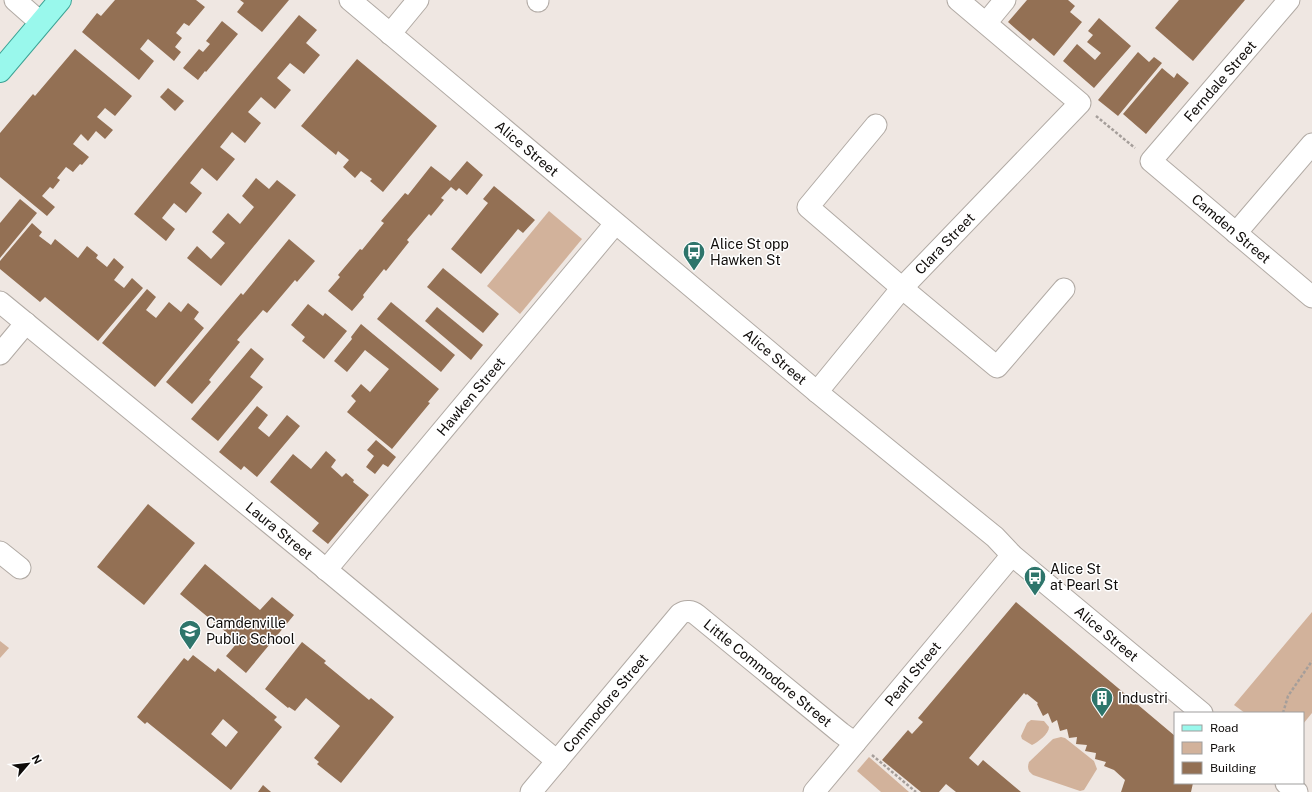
<svg xmlns="http://www.w3.org/2000/svg" width="1312" height="792" font-family="'Public Sans',sans-serif">
<style>
.green{fill:#d2b29b}
.building{fill:#937054;fill-rule:evenodd}
.lines{fill:none;stroke-linecap:round;stroke-linejoin:round}
.minor-casing{stroke:#b1aaa4;stroke-width:23}
.major-casing{stroke:#3ca395;stroke-width:24}
.path{stroke:#a59e9a;stroke-width:2.5;stroke-dasharray:3 2;stroke-linecap:butt}
.minor{stroke:#fff;stroke-width:21}
.major{stroke:#99f8ec;stroke-width:22}
.labels{text-anchor:middle;dominant-baseline:central;stroke-width:3;stroke-linejoin:round;paint-order:stroke}
.street-label{font-size:14px;fill:#0f0c0a;stroke:#fff}
.poi-label{font-size:14px;fill:#0f0c0a;stroke:#fff;text-anchor:start}
</style>
<rect width="100%" height="100%" fill="#efe7e2"/>
<!-- green -->
<g class="green">
<path d="M549,211L582,239L520,314L487,286Z"/>
<path d="M1312,612V713L1303,724V713H1245L1234,705Z"/>
<path d="M0,641L9,648L0,658Z"/>
<path d="M1031,720L1044,721L1049,727C1049,734 1038,742 1032,745L1022,739L1021,736L1027,723Z"/>
<path d="M1061,737L1065,738L1094,761L1097,769L1084,790L1080,791L1033,775C1028,771 1027,768 1029,762L1053,739Z"/>
<path d="M869,757L909,792H881L857,771Z"/>
</g>
<!-- building -->
<g class="building">
<path d="M115,0H196L205,7L189,26L184,23L176,33L182,38L175,47L181,52L174,61L148,39L140,49L154,61L139,80L82,32L97,13L101,16Z"/>
<path d="M240,0H289L262,32L237,12L244,3Z"/>
<path d="M1027,0H1068L1075,6L1070,12L1082,22L1054,56L1033,38L1030,41L1008,22Z"/>
<path d="M1179,0H1245L1193,61L1155,28Z"/>
<path d="M299,15L317,30L306,43L320,55L304,74L290,63L277,78L291,90L275,109L261,97L248,112L261,123L245,143L232,132L220,147L235,159L217,181L202,168L190,183L202,193L186,213L174,203L162,218L175,229L166,241L134,214Z"/>
<path d="M1099,18L1131,46L1094,88L1063,61L1077,44L1095,60L1101,53L1087,42L1093,35L1088,31Z"/>
<path d="M222,21L238,34L206,72L205,71L198,80L183,68L199,49L203,52L210,44L206,41Z"/>
<path d="M75,49L132,96L115,116L105,108L97,117L113,130L105,139L96,131L88,141L81,134L73,144L89,157L82,165L80,164L73,172L66,167L57,178L60,180L53,189L50,187L42,196L55,207L47,216L0,177V133L33,94L35,96Z"/>
<path d="M1138,52L1149,62L1154,57L1162,63L1118,116L1098,100Z"/>
<path d="M357,59L437,126L383,192L370,181L372,179L361,171L355,178L343,167L349,160L338,151L336,155L301,126Z"/>
<path d="M1162,68L1174,78L1177,73L1189,83L1146,134L1123,114Z"/>
<path d="M168,88L184,101L175,111L160,97Z"/>
<path d="M467,161L483,175L467,195L459,188L456,191L451,187L441,198L444,200L431,216L429,214L407,240L409,242L386,271L384,269L363,295L364,297L352,311L328,291L340,277L338,275L360,249L362,250L384,223L381,221L405,193L408,195L431,166L450,181Z"/>
<path d="M256,178L269,189L277,180L296,195L221,286L187,258L197,246L211,259L225,243L212,232L228,213L240,224L254,207L242,196Z"/>
<path d="M494,186L535,220L523,233L518,229L481,274L451,249L488,203L483,199Z"/>
<path d="M20,199L37,213L0,258V223Z"/>
<path d="M32,223L42,232L39,236L51,245L55,239L78,258L87,246L98,255L96,258L107,267L114,258L124,267L114,280L124,288L132,278L143,288L98,341L45,297L40,302L0,269V261Z"/>
<path d="M289,239L315,261L297,282L295,280L267,313L263,310L237,340L240,342L209,380L211,382L192,404L166,382L241,293L243,295Z"/>
<path d="M443,268L499,314L483,333L427,287Z"/>
<path d="M147,289L156,297L146,310L156,318L169,302L181,312L188,303L199,312L194,319L204,328L155,387L102,343Z"/>
<path d="M391,302L455,355L441,372L377,319Z"/>
<path d="M308,304L323,316L325,313L347,331L324,359L302,341L305,337L291,325Z"/>
<path d="M437,307L483,345L471,360L425,321Z"/>
<path d="M361,324L439,389L428,402L430,403L392,449L347,412L356,401L351,396L361,384L370,392L389,369L365,350L347,372L334,361L352,339L351,337Z"/>
<path d="M251,348L264,359L250,377L263,387L218,441L191,419Z"/>
<path d="M257,406L268,415L258,428L269,437L287,415L300,426L257,477L244,466L241,470L219,452Z"/>
<path d="M376,440L396,457L388,467L383,464L375,474L366,467L374,456L367,450Z"/>
<path d="M326,451L336,460L331,467L342,477L346,473L354,480L353,482L369,495L328,544L312,531L319,523L270,482L293,454L311,469Z"/>
<path d="M148,504L195,543L144,605L97,567Z"/>
<path d="M205,564L260,610L272,597L294,615L246,673L226,656L238,642L180,594Z"/>
<path d="M1016,602L1175,736V783H1193L1191,792H1121L1125,780L1114,770L1104,766L1106,762L1095,759L1096,753L1085,751L1087,745L1076,744L1077,737L1069,738L1067,729L1060,731L1057,720L1052,723L1048,713L1043,716L1037,704L1038,703L1027,694L1026,695L1024,693L969,758L978,766L983,760L1021,792H956L946,784L939,792H921L882,760L908,730L912,734L923,722L918,718Z"/>
<path d="M302,642L326,661L324,663L369,700L371,698L394,717L341,783L317,764L319,762L314,758L340,726L306,698L295,711L289,707L288,708L265,689Z"/>
<path d="M193,655L215,672L218,668L277,717L274,720L282,727L231,790L147,722L145,724L137,717L184,658L188,661ZM223,719L238,732L226,747L211,734Z"/>
<path d="M263,785L271,792H258Z"/>
</g>
<g class="lines">
<!-- minor casing -->
<g class="minor-casing">
<g id="minor">
<path d="M15,0L40,22"/>
<path id="s1" d="M350,0L817,392L995,537L1012,555L1202,713"/>
<path d="M538,0V1"/>
<path id="s2" d="M1289,0L1151,161L1312,297"/>
<path d="M986,23L1005,0"/>
<path d="M390,34L418,0"/>
<path d="M876,125L808,207L902,288L997,367L1064,289"/>
<path d="M1236,233L1312,144"/>
<path id="s3" d="M0,302L311,557L557,761"/>
<path d="M0,354L26,323"/>
<path id="s4" d="M817,392L902,288L1080,103L958,0"/>
<path d="M0,552L20,568"/>
<path id="s5" d="M326,570L615,224"/>
<path d="M1286,783L1297,792"/>
<path id="s6" d="M531,792L680,614C686,610 692,611 697,615L841,733L855,743"/>
<path id="s7" d="M814,792L1012,555"/>
</g>
</g>
<!-- major casing -->
<g class="major-casing">
<path id="major" d="M0,71L60,0"/>
</g>
<!-- path -->
<g class="path">
<path d="M1096,116L1135,148"/>
<path d="M1283,713L1288,696L1312,661"/>
<path d="M872,755L916,792"/>
</g>
<!-- minor -->
<use href="#minor" class="minor"/>
<!-- major -->
<use href="#major" class="major"/>
</g>
<!-- icons -->
<defs>
<g id="bus-pin" transform="scale(1.15)"><path d="M0 17L-7.5 6A9.5 9.5 0 1 1 7.5 6Z" fill="#2e756b" stroke="#fff"/><path d="M-5-6H5V4H4V6H2V4H-2V6H-4V4H-5ZM-3.5-4V0h7V-4ZM-3.5 1.2v1.5H-2V1.2ZM2 1.2v1.5H3.5V1.2Z" fill="#fff"/></g>
<g id="school-pin" transform="scale(1.15)"><path d="M0 17L-7.5 6A9.5 9.5 0 1 1 7.5 6Z" fill="#2e756b" stroke="#fff"/><path d="M0-5L7-2L0 1L-7-2ZM-4 1L0 2.5L4 1V4Q0 6-4 4Z" fill="#fff"/></g>
<g id="building-pin" transform="scale(1.15)"><path d="M0 17L-7.5 6A9.5 9.5 0 1 1 7.5 6Z" fill="#2e756b" stroke="#fff"/><path d="M-4-6H4V6H1V3H-1V6H-4ZM-2.5-4.3h1.7v1.8h-1.7ZM.8-4.3h1.7v1.8H.8ZM-2.5-1h1.7V.8h-1.7ZM.8-1h1.7V.8H.8Z" fill="#fff"/></g>
</defs>
<g fill-rule="evenodd">
<use href="#bus-pin" x="694" y="252"/>
<use href="#bus-pin" x="1035" y="577"/>
<use href="#school-pin" x="190" y="631"/>
<use href="#building-pin" x="1102" y="698"/>
</g>
<g class="labels">
<!-- street labels -->
<g class="street-label">
<text transform="translate(1220 81) rotate(-49)">Ferndale Street</text>
<text stroke="none"><textPath href="#s1" startOffset="231">Alice Street</textPath></text>
<text stroke="none"><textPath href="#s2" startOffset="317">Camden Street</textPath></text>
<text stroke="none"><textPath href="#s4" startOffset="196">Clara Street</textPath></text>
<text stroke="none"><textPath href="#s1" startOffset="555">Alice Street</textPath></text>
<text stroke="none"><textPath href="#s5" startOffset="226">Hawken Street</textPath></text>
<text stroke="none"><textPath href="#s3" startOffset="361">Laura Street</textPath></text>
<text stroke="none"><textPath href="#s1" startOffset="987">Alice Street</textPath></text>
<text stroke="none"><textPath href="#s6" startOffset="342">Little Commodore Street</textPath></text>
<text stroke="none"><textPath href="#s7" startOffset="154">Pearl Street</textPath></text>
<text stroke="none"><textPath href="#s6" startOffset="116">Commodore Street</textPath></text>
</g>
<!-- poi labels -->
<g class="poi-label">
<text x="710" y="244">Alice St opp<tspan x="710" dy="16">Hawken St</tspan></text>
<text x="1050" y="569">Alice St<tspan x="1050" dy="16">at Pearl St</tspan></text>
<text x="206" y="623">Camdenville<tspan x="206" dy="16">Public School</tspan></text>
<text x="1118" y="698">Industri</text>
</g>
</g>
<!-- legend -->
<rect x="1174" y="712" width="130" height="72" fill="#ffffff" stroke="#9f9e9d"/>
<rect x="1182" y="725" width="20" height="6" fill="#99f8ec" stroke="#9f9e9d"/>
<text x="1210" y="732" font-size="12" fill="#0f0c0a">Road</text>
<rect x="1182" y="742" width="20" height="12" fill="#d2b29b" stroke="#9f9e9d"/>
<text x="1210" y="752" font-size="12" fill="#0f0c0a">Park</text>
<rect x="1182" y="762" width="20" height="12" fill="#937054" stroke="#9f9e9d"/>
<text x="1210" y="772" font-size="12" fill="#0f0c0a">Building</text>
<!-- north arrow -->
<g transform="translate(28 764) rotate(62)" stroke="#ffffff" stroke-width="3" paint-order="stroke">
<path d="M0-3L7 15L0 10L-7 15Z" fill="#0f0c0a"/>
<text y="-6" font-size="11" font-weight="bold" text-anchor="middle" fill="#0f0c0a">N</text>
</g>
</svg>
